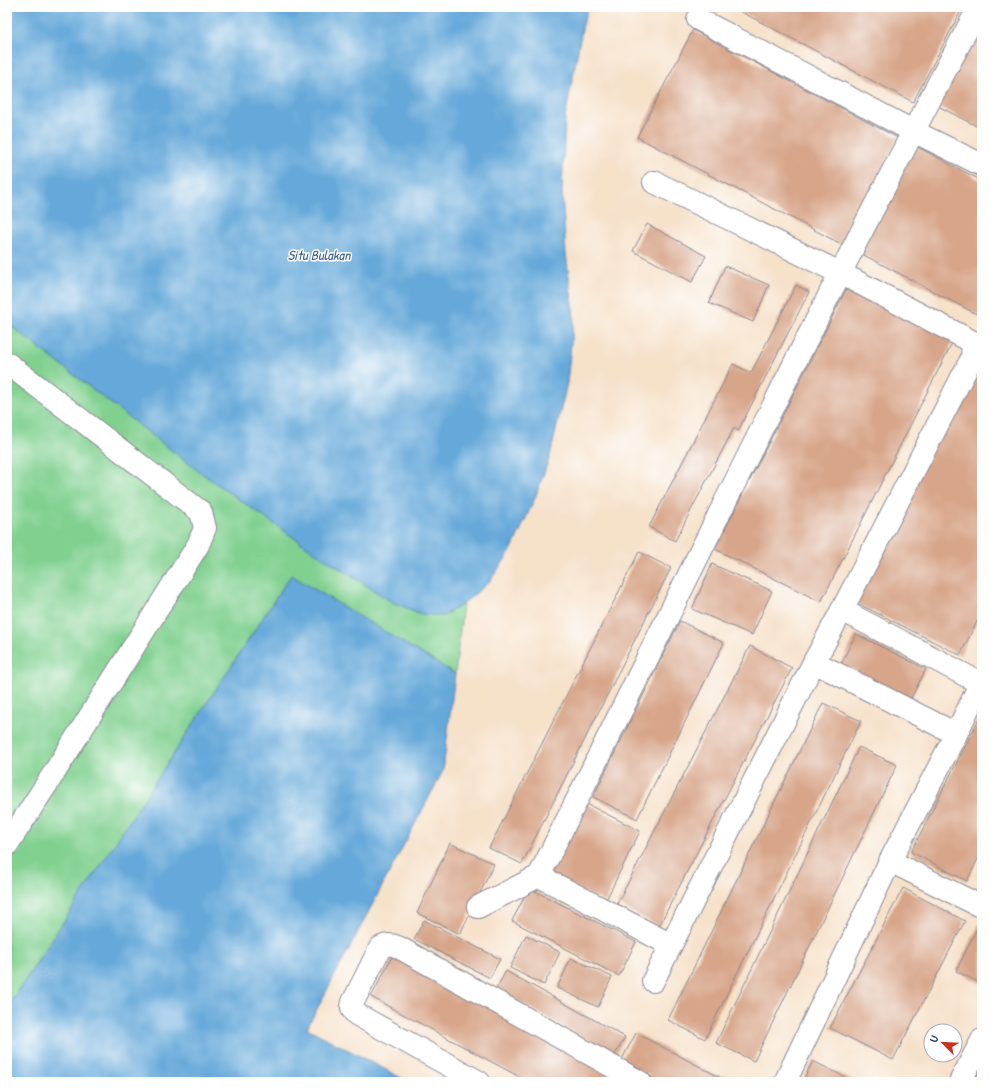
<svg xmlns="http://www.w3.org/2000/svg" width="989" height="1089" font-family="'Patrick Hand',sans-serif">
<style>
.green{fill:#81d090;stroke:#4e8077}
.water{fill:#65a8d9;stroke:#406c9c}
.building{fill:#d7a589}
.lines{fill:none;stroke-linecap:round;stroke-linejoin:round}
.minor-casing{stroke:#888894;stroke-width:24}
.minor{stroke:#fff;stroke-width:22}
.labels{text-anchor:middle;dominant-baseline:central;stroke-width:3;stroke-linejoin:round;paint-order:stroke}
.water-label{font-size:14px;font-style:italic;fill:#395f8f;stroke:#fff}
</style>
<rect width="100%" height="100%" fill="#fff"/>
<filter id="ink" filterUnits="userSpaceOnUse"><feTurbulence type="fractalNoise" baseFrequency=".025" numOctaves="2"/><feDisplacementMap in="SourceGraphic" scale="8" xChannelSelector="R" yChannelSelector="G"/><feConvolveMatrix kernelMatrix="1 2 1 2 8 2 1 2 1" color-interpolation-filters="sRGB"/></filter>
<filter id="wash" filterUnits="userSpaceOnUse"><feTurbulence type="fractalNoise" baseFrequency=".012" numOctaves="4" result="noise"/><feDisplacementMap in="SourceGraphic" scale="16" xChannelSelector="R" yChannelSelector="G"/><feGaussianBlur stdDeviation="0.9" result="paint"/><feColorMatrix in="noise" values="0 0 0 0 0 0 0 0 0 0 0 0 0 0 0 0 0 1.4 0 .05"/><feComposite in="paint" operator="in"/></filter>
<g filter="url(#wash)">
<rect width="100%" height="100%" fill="#f6e1c9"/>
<!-- green -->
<path class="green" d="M7,323L197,470L313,551L392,602L422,614L442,616L463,604L455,674L291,575L7,1008Z"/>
<!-- water -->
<g class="water">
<path d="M7,7H588L583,24L565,118L562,192L566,253L574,317L567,383L550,456L535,498L511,551L489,582L463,604L443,616L422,614L392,602L313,551L197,470L7,323Z"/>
<path d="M291,575L455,674L443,771L307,1028L409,1082H7V1008Z"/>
</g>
<g id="blocks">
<!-- building -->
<g class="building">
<path d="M732,7H963L913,102Z"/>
<path d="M982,18V129L936,105Z"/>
<path d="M693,30L898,138L843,245L637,137Z"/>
<path d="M914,145L982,181V317L858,252Z"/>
<path d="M647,224L706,256L692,282L633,251Z"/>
<path d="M725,266L769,285L753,322L709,303Z"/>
<path d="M850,282L956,335L821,602L715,549Z"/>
<path d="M796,285L809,292L738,431L734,428L675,541L649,527L733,364L751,373Z"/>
<path d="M982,350V612L960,655L855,602Z"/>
<path d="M639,552L671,568L522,864L489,848Z"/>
<path d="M712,564L772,591L752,635L692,609Z"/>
<path d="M680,621L724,643L637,819L593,797Z"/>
<path d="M856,634L926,669L911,698L841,664Z"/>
<path d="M750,646L792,668L659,926L617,904Z"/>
<path d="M823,703L861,721L705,1039L668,1020Z"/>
<path d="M982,713V851L967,881L911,852Z"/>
<path d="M859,747L897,765L754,1061L716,1043Z"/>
<path d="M583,802L640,831L605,902L548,874Z"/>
<path d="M450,843L494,864L460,934L417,913Z"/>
<path d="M529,888L636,942L619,976L512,921Z"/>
<path d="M903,888L965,921L893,1060L830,1028Z"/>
<path d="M982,918V984L956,971Z"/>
<path d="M424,920L500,959L490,978L414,939Z"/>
<path d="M526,935L560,952L544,985L510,968Z"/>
<path d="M394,953L620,1082H529L371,997Z"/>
<path d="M571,958L612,977L598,1007L557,988Z"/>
<path d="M506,971L625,1037L615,1055L496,989Z"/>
<path d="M636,1033L729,1082H661L621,1061Z"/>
<path d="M982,1044V1082H963Z"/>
<path d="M813,1061L855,1082H802Z"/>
</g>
</g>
</g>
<g filter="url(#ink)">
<use href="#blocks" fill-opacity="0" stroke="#888894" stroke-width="1"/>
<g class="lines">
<!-- minor casing -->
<g class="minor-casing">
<g id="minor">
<path d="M698,19L913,131L982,165"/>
<path d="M7,363L201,512L205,528L198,545L52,776L7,845"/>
<path d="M842,610L980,683"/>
<path d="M814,662L956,734"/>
<path d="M890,861L982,907"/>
<path d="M539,876L671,945"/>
<path d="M478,907L539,876C684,586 826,293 979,7"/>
<path d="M653,981L814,662L842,610L972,358L973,342L840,273L654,182"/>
<path d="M786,1080L890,861L956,734L982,680"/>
<path d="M479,1082L356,1014C352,1010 351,1008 353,1002L380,948C386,944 391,944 398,947L640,1082"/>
<path d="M960,1082L982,1040"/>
</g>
</g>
<!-- minor -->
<use href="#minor" class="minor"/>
</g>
</g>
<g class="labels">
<!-- water labels -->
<g class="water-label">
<text x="319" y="254">Situ Bulakan</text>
</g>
</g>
<!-- margin -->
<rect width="989" height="1089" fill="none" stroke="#fff" stroke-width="24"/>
<!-- north arrow -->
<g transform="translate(943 1043) rotate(294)"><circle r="19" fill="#ffffff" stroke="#a4acbf"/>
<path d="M0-3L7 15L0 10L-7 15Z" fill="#c8321e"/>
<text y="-6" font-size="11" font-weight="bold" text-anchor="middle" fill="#1b2f5e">U</text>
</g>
</svg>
